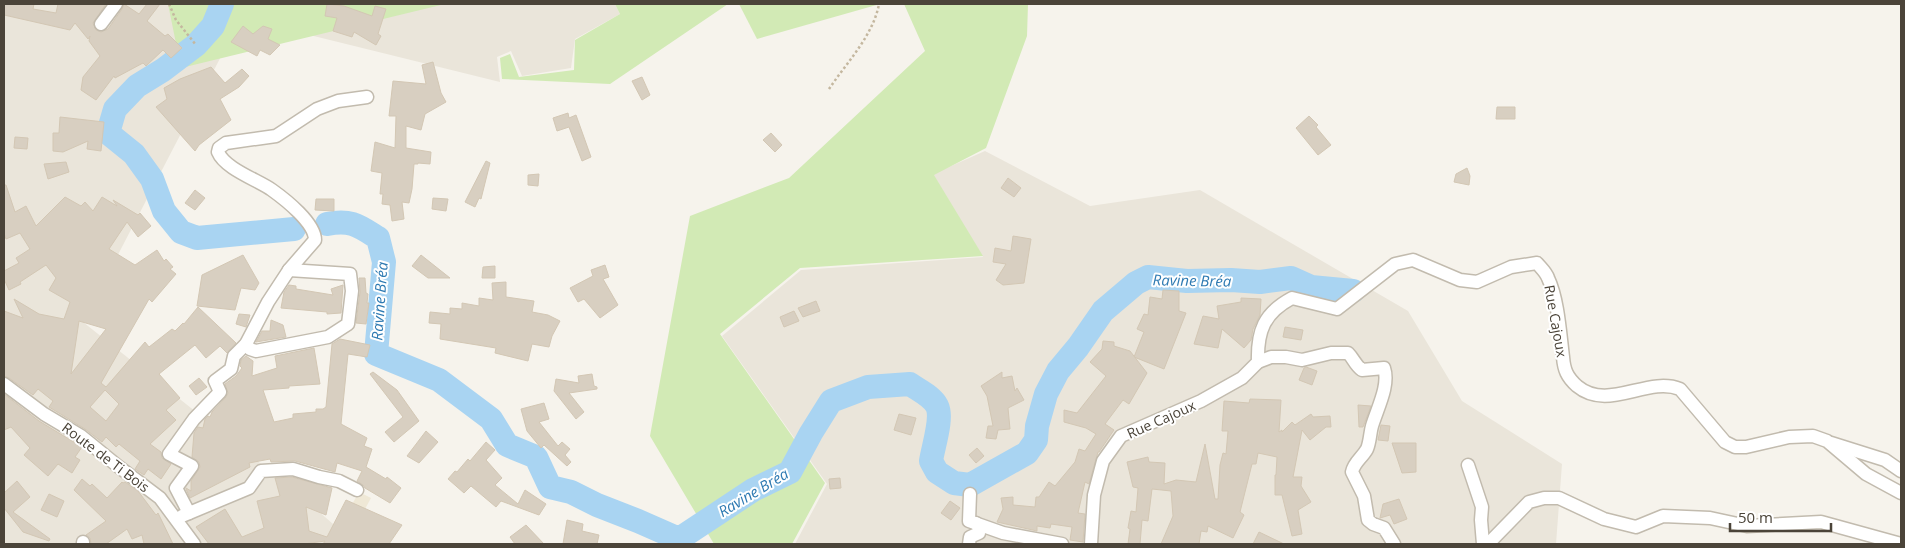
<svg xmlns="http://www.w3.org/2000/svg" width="1905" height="548" font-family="'Open Sans',sans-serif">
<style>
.residential{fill:#eae5da}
.education{fill:#efe8d6}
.green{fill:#d2eab5}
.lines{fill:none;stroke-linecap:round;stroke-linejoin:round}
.river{stroke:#a9d4f2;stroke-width:24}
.building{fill:#d8cfc1;stroke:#d3c7b4;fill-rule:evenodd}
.street-casing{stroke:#c2bbae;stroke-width:15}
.path{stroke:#c4b79f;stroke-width:2.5;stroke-dasharray:2.5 2.5;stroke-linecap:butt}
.street{stroke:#fff;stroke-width:12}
.labels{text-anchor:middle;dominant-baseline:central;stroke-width:4;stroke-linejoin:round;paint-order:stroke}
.street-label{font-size:14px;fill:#4b4439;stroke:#fff}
.water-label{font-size:15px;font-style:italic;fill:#2e7ab2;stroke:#fff}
</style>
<rect width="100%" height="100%" fill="#f6f3ec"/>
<!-- residential -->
<g class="residential">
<path d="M4,4H615L620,14L575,39L571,68L522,76L511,51L497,57L500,82L241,18L83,322L294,490L356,544H4Z"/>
<path d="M985,151L1090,206L1200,190L1408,311L1462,401L1562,464L1556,544H795L827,484L722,336L801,270L983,257L933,174Z"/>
</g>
<!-- education -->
<path class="education" d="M359,492L371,498L358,522L346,515Z"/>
<!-- green -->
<g class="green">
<path d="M168,4H445L181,68Z"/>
<path d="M615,4H728L610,84L502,79L500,58L510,54L519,77L574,70L575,40L620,14Z"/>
<path d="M739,4H880L757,39Z"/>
<path d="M904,4H1028L1027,36L986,148L934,175L983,256L800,268L720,334L825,483L792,544H714L650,436L690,216L789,178L925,51Z"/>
</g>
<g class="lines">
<!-- river -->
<g class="river">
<path d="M222,4L213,26L196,45L163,70L137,86L115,109L108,133L134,154L152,179L164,211L181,232L197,238L294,229"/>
<path d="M327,224C351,219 359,226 378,238L384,262L376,354L439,380L491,419L507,445L536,457L550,487L571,492L597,505L638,521L679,539L753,490L790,472L811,433L831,401L868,387L910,384C918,390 932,396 937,406C943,418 933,447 931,461L937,472L954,483L970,485L1027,453L1036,440L1037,426L1046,394L1058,371L1078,347L1103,311L1136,283L1148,277L1187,281L1231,280L1260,282L1291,278L1311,287L1353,291"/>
</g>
</g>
<!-- building -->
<g class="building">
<path d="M4,4H34L33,9L56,13L58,4H106L93,23L96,30L101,32L108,29L122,9L124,4L139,14L147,4H160L147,21L165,36L168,34L182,48L171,58L163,50L146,66L143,63L115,78L114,76L96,100L81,90L83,77L100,56L89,41L90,36L88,39L75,23L70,30L4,15Z"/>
<path d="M327,4L344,6L372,16L375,6L386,9L378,34L381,36L376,45L354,32L352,37L333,31L337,18L325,16Z"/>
<path d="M243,26L253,34L263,26L272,29L268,39L280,45L270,55L260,50L257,56L231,42Z"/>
<path d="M433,62L441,93L446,102L425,114L421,130L406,126V148L431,152L430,164L418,163V164H414L412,189L409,203L402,202L404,219L392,221L390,205L382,204L383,194H380L382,173L371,171L375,142L395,148L396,116H389L393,81L426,84L422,65Z"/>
<path d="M211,67L225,83L242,69L249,76L239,87L220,99L231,120L199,145L195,151L156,107L167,99L164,88L180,79Z"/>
<path d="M642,77L650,95L642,100L632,81Z"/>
<path d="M1497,107H1515V119H1496Z"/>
<path d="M568,113L569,118L576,115L591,157L582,161L569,127L557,131L553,118Z"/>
<path d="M1309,116L1318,125L1316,127L1331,145L1318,155L1296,128Z"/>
<path d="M60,117L104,122L101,151L87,149L88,141L63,152L53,151V133H59Z"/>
<path d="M771,133L782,145L775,152L763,140Z"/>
<path d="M15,137L28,138L27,149L14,148Z"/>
<path d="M486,161L490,163L481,199L479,198L475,207L465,202Z"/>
<path d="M66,162L69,172L48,179L44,164Z"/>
<path d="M1467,168L1470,176L1469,185L1454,182L1456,174Z"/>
<path d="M539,174L538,186L528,185V175Z"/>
<path d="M1008,178L1021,188L1014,197L1001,188Z"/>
<path d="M4,185H6L15,212L26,206L36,226L65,197L81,206L85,202L93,211L102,197L117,206L113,200L138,215L140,213L151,226L138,237L127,222L109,249L135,265L157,250L164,261L166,259L173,267L170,269L176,274L152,302L149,299L101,383L106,387L145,342L149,347L172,329L175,331L183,323L184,324L198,307L236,343L227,353L220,346L206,358L195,345L159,374L180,398L166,410L176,420L150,444L161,452L162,458L171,464L161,479L148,469L144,475L135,469L140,461L119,444L116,447L106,437L102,442L85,429L49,407L53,401L38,389L33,395L9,378L4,376V311L23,318L14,299L39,314L64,319L70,302L49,290L56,278L46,265L20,282L21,284L9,290L4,279V271L19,263L16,258L30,249L20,233L6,239L4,233ZM79,321L106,329L71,374ZM105,390L119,404L106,421L90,407Z"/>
<path d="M195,190L205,198L195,210L185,203Z"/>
<path d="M433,198L448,199L446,211L432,209Z"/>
<path d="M316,199H334V211L315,210Z"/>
<path d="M1013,236L1031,239L1024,283L1003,285L996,280L1006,264L993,262L995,248L1011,251Z"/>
<path d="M243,255L259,283L255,290L241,288L235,310L197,306L202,275Z"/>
<path d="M421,255L450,278H428L412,266Z"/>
<path d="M605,265L609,277L603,279L618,305L600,318L584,299L578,302L570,288L593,276L591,270Z"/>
<path d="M495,266V278H482L483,267Z"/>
<path d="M359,278H365L366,293L368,294L367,303H369L366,324L356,323L360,292Z"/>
<path d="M506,282V297L534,301L532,312L548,315L560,321L552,336L549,347L532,344L528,361L495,353L496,348L440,339L441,324L429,323L430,312L450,314V308L462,309V303L479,306V298L493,300L492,283Z"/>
<path d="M289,285L296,286V289L333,295L331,289L343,285L341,313L327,314V312L281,308L284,292Z"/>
<path d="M1163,290L1179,291V311L1186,313L1164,369L1134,357L1144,332L1137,329L1144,314L1148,315L1150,297L1162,299Z"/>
<path d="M1241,298L1261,299L1260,315L1253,329L1251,340L1244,348L1222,329L1218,348L1194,344L1203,316L1219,319L1217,306L1241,302Z"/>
<path d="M816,301L820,311L803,317L798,308Z"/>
<path d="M794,311L799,321L784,327L780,317Z"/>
<path d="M239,314L250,315L246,327L236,324Z"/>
<path d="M271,320L283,325L286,337L256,342L262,331H270Z"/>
<path d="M1285,327L1303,330L1301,340L1283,337Z"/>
<path d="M340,339L370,345L367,357L348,354L341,424L367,438L364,446L372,449L366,467L386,479L387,477L401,488L390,503L365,488L363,485L357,481L362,471L337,463L335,472L295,461L271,462L270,459L249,463L250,467L190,498L186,489V488L191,491V481L200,467L199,462L192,457L194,433L198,427L203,428L205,419L208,416L210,417L212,412L226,397L228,393L225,384L236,376L242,368L240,366L241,360L246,356L253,361L252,376L277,368L275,356L314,348L320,384L289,386V388L263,390L274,422L293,418V414L316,412V409H323L326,407L332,344Z"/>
<path d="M1103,341L1114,342V346L1130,351L1147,373L1129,404L1123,400L1105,424L1114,430L1099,452H1098L1089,484L1085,482L1078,513L1085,514L1083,542L1070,540L1072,527L1051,524L1050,528L1037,526V531L997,522L1003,509L1001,498L1013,497V505L1035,507L1036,497H1039L1049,482L1055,486L1075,462L1079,449L1085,451L1096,434L1086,428L1064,422V410L1077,413L1106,376L1090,362L1102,349Z"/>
<path d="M1306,367L1317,371L1312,385L1299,380L1304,368Z"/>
<path d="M373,372L397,390L419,421L394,442L385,432L403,417L370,374Z"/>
<path d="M1002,372V378L1012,376L1015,391L1017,388L1024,400L1008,408L1010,429L998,430L996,439L986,438L988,426H993L987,396L981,386Z"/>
<path d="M592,374L594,386L597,387V389L569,393L584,412L576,419L554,391L556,379L579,383L578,376Z"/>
<path d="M199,378L207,387L196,395L189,386Z"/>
<path d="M4,394L39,421L82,447L75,457L80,460L72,473L58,464L48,476L24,455L30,448L11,427L4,430Z"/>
<path d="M1250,399L1281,400L1279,432L1282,430V432L1292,422L1295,425L1311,414L1313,417L1330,416L1331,427H1326L1310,440L1302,430L1293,477H1302L1301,486L1311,502L1298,510L1302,534L1292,536L1282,495H1275V475H1276L1277,457L1258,453L1256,464H1252L1240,512L1244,515L1233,538L1208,526L1207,532L1201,531L1199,544H1161L1173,516L1171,491L1152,489L1148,521L1142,520L1140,544H1128L1130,529L1128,528L1131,511L1136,512L1138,488L1133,487L1127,462L1148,457L1149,462L1165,463L1164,484L1176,480L1196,482L1205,444L1215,499H1218L1220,465L1223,453L1226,454L1228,431H1222L1224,401L1249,403Z"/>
<path d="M544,403L549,419L539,422L558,446L562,442L570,449L565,455L571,462L567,466L544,445L541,448L527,431L521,409Z"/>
<path d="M1358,405L1371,406L1363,427H1359Z"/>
<path d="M899,414L916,418L911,435L894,430Z"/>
<path d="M1381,425L1390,426L1388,441L1378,440Z"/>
<path d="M426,431L438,442L419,463L407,456Z"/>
<path d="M486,442L495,450L486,460L502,478L495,485L518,504L525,490L546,504L539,515L501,501L496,507L471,486L464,493L448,479L455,471L457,472L468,459L470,461Z"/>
<path d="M1392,443H1416V472L1402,473Z"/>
<path d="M977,448L984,456L976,463L969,455Z"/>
<path d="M292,477L332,488L326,515L306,507L309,531L327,537L346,500L402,525L389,544H323L325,541L304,544H209L196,527L225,509L242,537L264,528L257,501L280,496L275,478Z"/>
<path d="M840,478L841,488L830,489L829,479Z"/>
<path d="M82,479L90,486L92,484L107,498L122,482L123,483L125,482L138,491L156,515L158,513L173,544H144L142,535L132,539L127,529L106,544H91L90,538L86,535L106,521L74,490Z"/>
<path d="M17,481L30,497L13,512L50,539L49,541L23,532L4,508V493Z"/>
<path d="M49,494L64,501L57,517L41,510Z"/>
<path d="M1399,499L1407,519L1394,524L1390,515L1380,518L1383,504Z"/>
<path d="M950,501L960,508L951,520L941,513Z"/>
<path d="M567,520L583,524L582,531L599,535L597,544H563Z"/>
<path d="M526,525L544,544H515L510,537Z"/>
<path d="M1259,532L1284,544H1253Z"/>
</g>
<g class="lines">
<!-- street casing -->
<g class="street-casing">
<g id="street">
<path d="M101,24L116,4"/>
<path d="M246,344L250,349L256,351L328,337L348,324L352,291L350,274L289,270"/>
<path d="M1258,362L1271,357H1286L1302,360L1331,353H1348C1354,359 1355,365 1362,370L1384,368C1390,385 1377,409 1372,426C1370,433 1370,442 1367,449C1362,458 1354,462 1352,472L1364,496L1368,520L1373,524L1384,528L1394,544"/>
<path d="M4,384L44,414L81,436L119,467L160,498L194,544"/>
<path d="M1831,443L1885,460L1901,471"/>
<path d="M1468,465L1482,507L1481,520L1483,544"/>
<path d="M970,494L969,521L1003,533L1062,544"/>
<path d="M189,513L176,488L192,466L169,454L194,419L220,392L215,381L231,369L234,356L246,344L268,302L289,270L315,240C315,223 286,200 272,190C258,180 225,169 218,152L219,148L226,143L276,136L317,109L338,101L367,97"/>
<path d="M182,516L249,488L261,471L293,469L319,477L339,481L357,490"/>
<path d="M83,544V542"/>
<path d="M969,544L970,537L979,533V528L976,523"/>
<path d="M1091,544L1094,495L1103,461L1121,436L1201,401L1242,378L1258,362C1257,331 1264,313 1292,298L1337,309L1395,264L1413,260L1460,280L1477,282L1511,267L1537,263C1540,267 1546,272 1548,278C1558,299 1560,333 1563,357C1564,370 1567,377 1577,386C1608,412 1647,376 1680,389L1725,442L1735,447H1746L1789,437L1813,436L1827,441L1866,474L1901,493"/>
<path d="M1488,544L1529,502L1544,498H1559L1604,519L1636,527L1663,516L1710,518L1747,526L1821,522L1901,544"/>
</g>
</g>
<!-- path -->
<g class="path">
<path d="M169,4L176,20L196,45"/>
<path d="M829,89C847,62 873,36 879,4"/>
</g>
<!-- street -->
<use href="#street" class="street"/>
</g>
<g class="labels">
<!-- street labels -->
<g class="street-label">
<text transform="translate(1556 321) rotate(80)">Rue Cajoux</text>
<text transform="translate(1161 419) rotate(-24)">Rue Cajoux</text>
<text transform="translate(106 457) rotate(37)">Route de Ti Bois</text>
</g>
<!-- water labels -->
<g class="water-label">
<text transform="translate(1192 280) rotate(1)">Ravine Bréa</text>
<text transform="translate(379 301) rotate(-86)">Ravine Bréa</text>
<text transform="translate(753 492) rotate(-31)">Ravine Bréa</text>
</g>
</g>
<!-- border -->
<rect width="1905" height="548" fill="none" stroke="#4b4439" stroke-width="10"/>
<!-- scale -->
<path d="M1730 523v8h101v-8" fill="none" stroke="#4b4439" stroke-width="2.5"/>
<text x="1738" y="523" font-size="15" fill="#4b4439" stroke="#ffffff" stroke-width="4" paint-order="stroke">50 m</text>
</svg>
